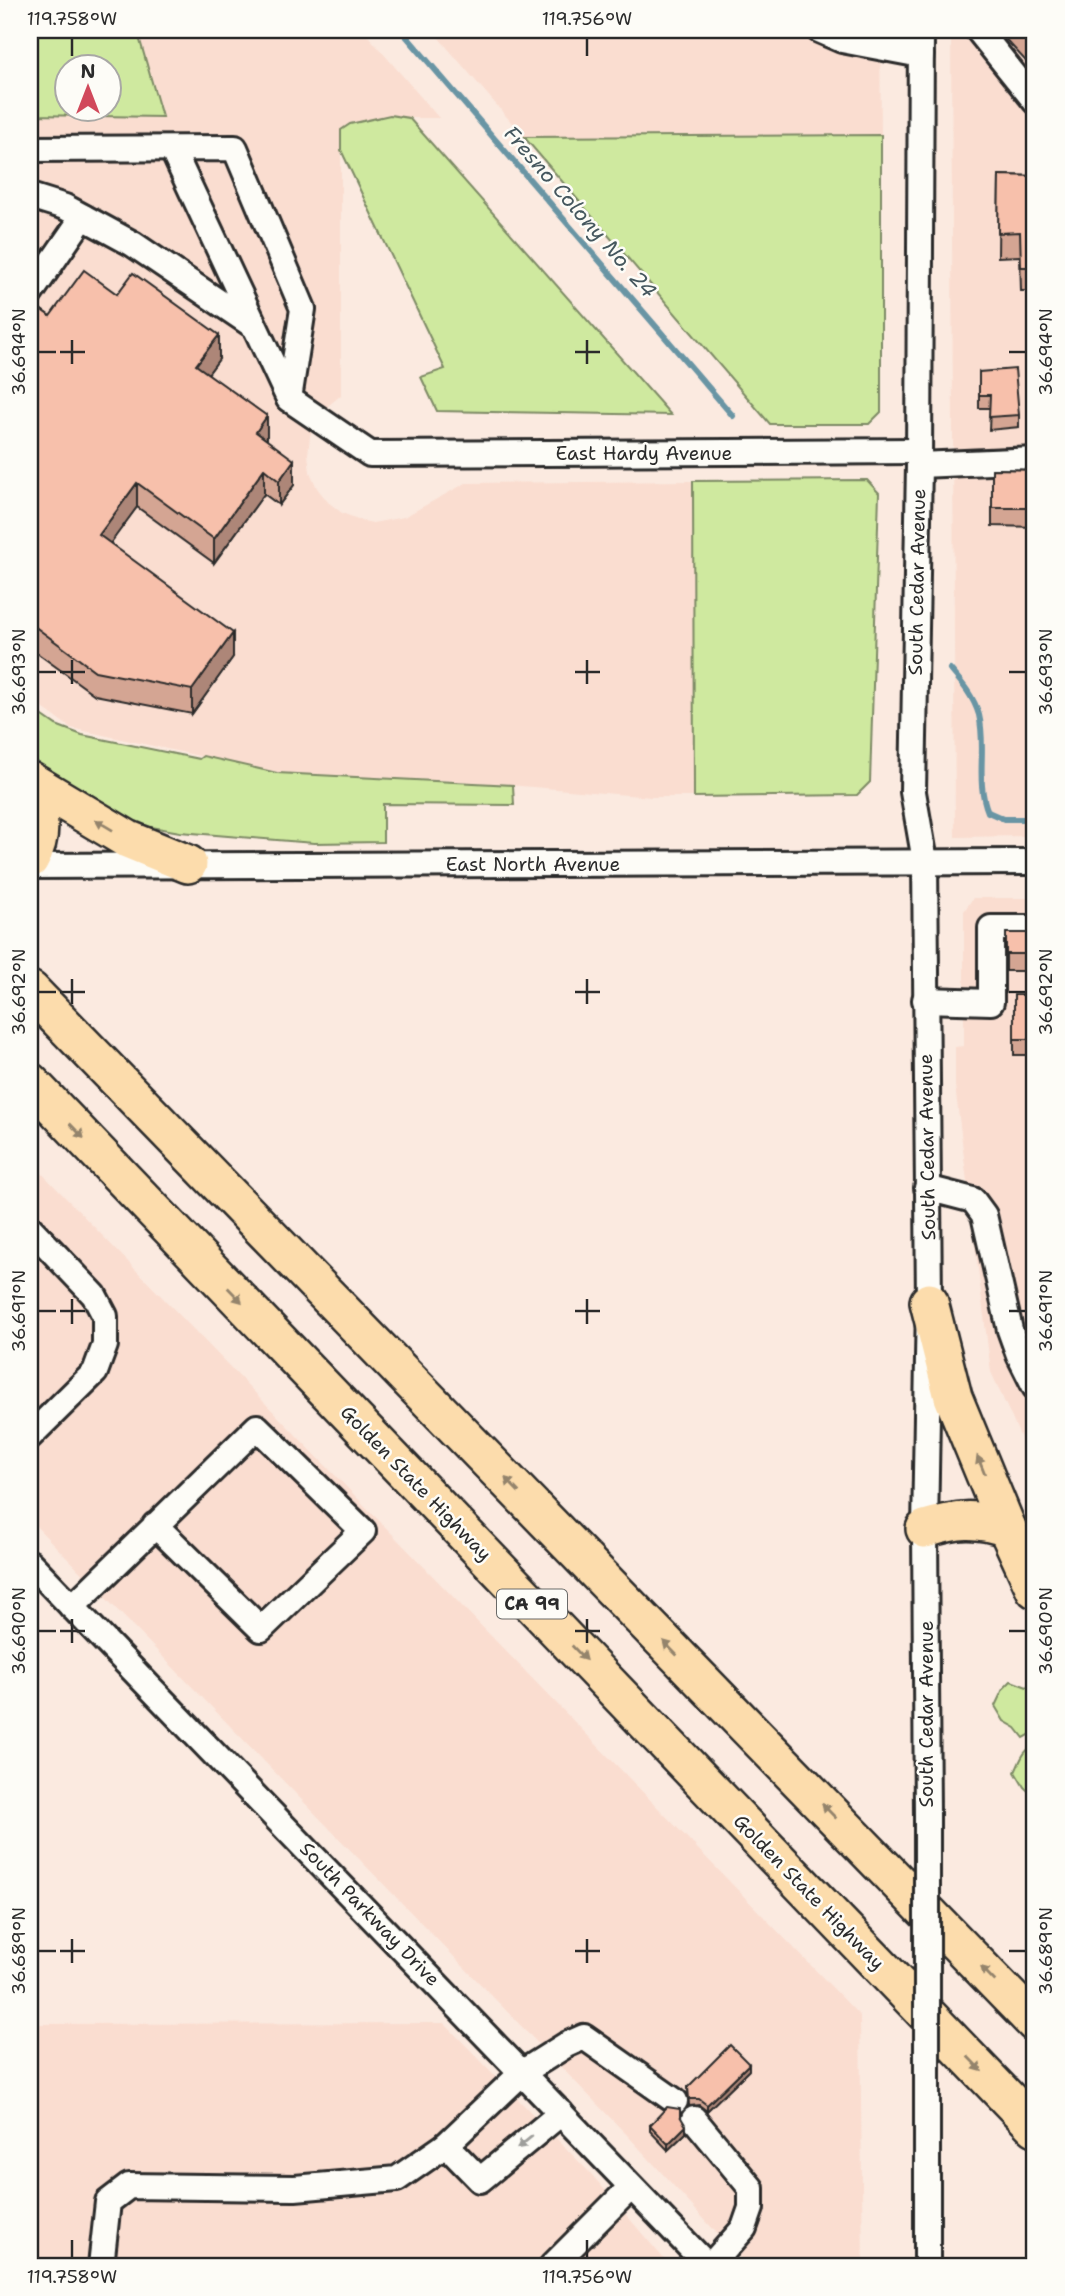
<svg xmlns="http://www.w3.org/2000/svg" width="1065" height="2296" font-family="'Shantell Sans',sans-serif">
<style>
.built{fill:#faddd0;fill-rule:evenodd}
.green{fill:#cfe99f;stroke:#7d8a65;stroke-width:2;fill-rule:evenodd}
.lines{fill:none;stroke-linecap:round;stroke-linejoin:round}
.stream{stroke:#6995a4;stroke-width:6}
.minor-casing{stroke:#2b2b2b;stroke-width:30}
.highway-casing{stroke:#2b2b2b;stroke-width:42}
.minor{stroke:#fdfcf7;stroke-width:24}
.highway{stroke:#fcdcac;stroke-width:37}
.minor-bridge-casing{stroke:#2b2b2b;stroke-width:30;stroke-linecap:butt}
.minor-bridge{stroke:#fdfcf7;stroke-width:24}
.wall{fill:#d4a593;stroke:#2b2b2b;stroke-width:2}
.shaded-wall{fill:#ad8678;stroke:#2b2b2b;stroke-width:2}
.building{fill:#f7c0ab;stroke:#2b2b2b;stroke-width:2}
.oneway{fill:#94846c}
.oneway2{fill:#9e9e9b}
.ticks{fill:none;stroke:#2b2b2b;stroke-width:2.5}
.labels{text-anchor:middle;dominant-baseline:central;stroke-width:5;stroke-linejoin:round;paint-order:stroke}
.shield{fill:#fdfcf7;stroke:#6a6a68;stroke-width:2}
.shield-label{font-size:18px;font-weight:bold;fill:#2b2b2b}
.street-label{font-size:19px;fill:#2b2b2b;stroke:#fdfcf7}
.water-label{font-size:21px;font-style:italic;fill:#45575e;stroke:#fdfcf7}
.neatline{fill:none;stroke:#2b2b2b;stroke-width:2.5}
.ticks-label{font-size:18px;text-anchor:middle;fill:#2b2b2b}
</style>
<rect width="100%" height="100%" fill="#fbeae0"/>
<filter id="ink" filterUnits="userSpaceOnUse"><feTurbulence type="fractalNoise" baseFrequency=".0143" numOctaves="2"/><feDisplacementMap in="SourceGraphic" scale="14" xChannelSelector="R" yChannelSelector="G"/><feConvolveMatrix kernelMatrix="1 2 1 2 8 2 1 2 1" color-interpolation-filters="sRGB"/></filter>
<g filter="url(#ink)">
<!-- built -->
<g class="built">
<path d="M30,30H363L439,118H409L390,115L341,130V395L328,406L317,420L310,436L308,454L310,472L317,488L328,502L342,513L363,521L373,523L404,517L466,483L693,481L694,797H651L475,782L277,773L71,728L30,699ZM66,66H108V108H66Z"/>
<path d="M432,30H880L881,135L524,137Z"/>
<path d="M951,30H1035V836L955,837Z"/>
<path d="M973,898H1035V1469L991,1372L955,1086V1047L964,1046V911Z"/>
<path d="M30,1161L860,2016L863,2266H747L628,2136L30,1520Z"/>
<path d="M444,2023L592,2175L670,2266H30V2024Z"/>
</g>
<!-- green -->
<g class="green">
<path d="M30,30H137L162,117L30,115ZM108,66V108H66V66Z"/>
<path d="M390,115L409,118L671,415L437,411L421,377L445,369L341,150V130L350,124Z"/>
<path d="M881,135V412L869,424H770L524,137Z"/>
<path d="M867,480L879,493L870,782L857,795L694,797L693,481Z"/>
<path d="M30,707L56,725L82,735L199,759L203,756L277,773L513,785L514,805L383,804V842L314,843L180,832L140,825L55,777L30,759Z"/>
<path d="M1034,1678L1035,1732L1024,1738L1016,1728L1004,1721L995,1706L1003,1689L1011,1681L1027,1687Z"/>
<path d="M1035,1746V1797L1024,1787L1015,1772C1020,1762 1023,1749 1035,1746Z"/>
</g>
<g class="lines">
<!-- stream -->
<g class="stream">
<path d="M401,30L733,416"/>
<path d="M950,669C962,683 974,697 979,715C987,748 975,781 988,812L1004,819H1035"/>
</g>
<!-- minor casing -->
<g class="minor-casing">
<g id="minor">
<path d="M819,30L842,40L921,55"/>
<path d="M921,30L919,465L913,792L925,861L929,1302L925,1529L927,1816"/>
<path d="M978,30L1035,101"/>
<path d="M30,149L235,148L303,309L289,399L370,454L919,451"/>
<path d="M172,149L289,399"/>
<path d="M30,196L65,207L133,244L254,326"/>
<path d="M30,294L83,217"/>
<path d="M919,465L1035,460"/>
<path d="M30,866L1035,862"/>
<path d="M925,1000L991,1002V928H1035"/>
<path d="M927,1188L973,1200L984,1215L1010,1330L1019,1355L1035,1387"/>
<path d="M30,1228L94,1295L105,1316V1345L95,1372L30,1436"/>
<path d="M30,1563L708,2266"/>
<path d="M72,1607L257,1427L363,1531L261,1629L155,1525"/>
<path d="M927,2088V2266"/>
<path d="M694,2119L751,2188V2208L744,2228L710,2266"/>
<path d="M446,2145L480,2180L561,2113"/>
<path d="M101,2266L108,2202L129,2186L295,2188L397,2179L446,2145L523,2072L566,2045L584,2037L675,2101"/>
<path d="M552,2266L631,2187"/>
</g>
</g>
<!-- highway casing -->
<g class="highway-casing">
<g id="highway">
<path d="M30,781L127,839L188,864"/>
<path d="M30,792C42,813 42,838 30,859"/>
<path d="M30,990L1035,2023"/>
<path d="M30,1082L1035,2127"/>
<path d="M929,1302L953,1397L1007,1528L1035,1589"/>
<path d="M925,1529C958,1519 975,1517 1007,1528"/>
</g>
</g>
<!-- minor -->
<use href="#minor" class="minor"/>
<!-- highway -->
<use href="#highway" class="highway"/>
<!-- minor-bridge casing -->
<g class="minor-bridge-casing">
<path id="minor-bridge" d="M927,1816V2088"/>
</g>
<!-- minor-bridge -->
<use href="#minor-bridge" class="minor-bridge"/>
</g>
<!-- wall -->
<g class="wall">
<path d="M999,30H1035V71L999,32Z"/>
<path d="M999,175L1035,176V291H1021L1020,256L998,257Z"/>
<path d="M117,294L219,359L208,374L267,441L294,485L279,505L264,494L214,563L137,507L110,543L233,657L192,714L95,695L30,648V302L50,316Z"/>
<path d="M979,372L1019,415V427L989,430L990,408H979Z"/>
<path d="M992,469L1035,470V527L992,526Z"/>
<path d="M1006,933H1035V1055H1014V995H1028V971H1006Z"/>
<path d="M1030,1107H1035V1180H1031Z"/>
<path d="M749,2070L707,2111L699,2105L689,2106L688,2087Z"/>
<path d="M680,2116L686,2133L668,2150L650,2131V2125Z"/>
</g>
<!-- shaded-wall -->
<g class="shaded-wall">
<path d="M219,335V359L196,390V365Z"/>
<path d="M267,416V440L256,432Z"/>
<path d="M294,460V485L279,505V481Z"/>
<path d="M264,469V494L214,563V539Z"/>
<path d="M137,483V507L99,559V535Z"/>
<path d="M233,633V657L192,714V690Z"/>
<path d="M749,2064V2070L707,2111V2105Z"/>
<path d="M686,2126V2133L668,2150V2144Z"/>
</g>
<!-- building -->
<g class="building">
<path d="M1019,30H1035V46Z"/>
<path d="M999,175L1035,176V267H1021L1020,232L998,233Z"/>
<path d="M84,270L117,294L133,273L219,335L196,365L267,416L256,432L294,460L279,481L264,469L214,539L137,483L99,535L233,633L192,690L95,671L30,623V302L50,316Z"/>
<path d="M1015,369L1019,415L989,417L990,395H979V372Z"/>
<path d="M992,469L1035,470V508H992Z"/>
<path d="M1006,933H1035V1039H1014V995H1028V954H1006Z"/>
<path d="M1030,1107H1035V1161H1031Z"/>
<path d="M730,2045L749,2064L707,2105L699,2099H689L688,2087Z"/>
<path d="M667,2107L680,2109V2116L686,2126L668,2144L650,2125Z"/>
</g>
<!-- one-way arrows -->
<defs><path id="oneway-solid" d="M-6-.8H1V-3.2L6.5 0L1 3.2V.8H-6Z" transform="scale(1.75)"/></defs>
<g class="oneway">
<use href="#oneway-solid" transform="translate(104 825) rotate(-149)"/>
<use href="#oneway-solid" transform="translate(77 1131) rotate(46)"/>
<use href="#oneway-solid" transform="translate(235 1295) rotate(46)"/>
<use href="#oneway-solid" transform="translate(981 1465) rotate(-112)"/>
<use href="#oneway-solid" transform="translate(512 1485) rotate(-134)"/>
<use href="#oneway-solid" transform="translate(670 1648) rotate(-134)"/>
<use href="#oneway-solid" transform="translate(579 1653) rotate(46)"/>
<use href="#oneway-solid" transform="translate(829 1811) rotate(-134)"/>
<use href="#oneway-solid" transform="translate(988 1974) rotate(-134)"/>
<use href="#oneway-solid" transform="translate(975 2064) rotate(46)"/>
</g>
<use class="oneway2" href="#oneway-solid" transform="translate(525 2142) rotate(141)"/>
</g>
<!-- ticks -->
<path class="ticks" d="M72,38V56M587,38V56M72,340V364M587,340V364M38,352H56M60,352H85M575,352H600M1009,352H1026M72,660V684M587,660V684M38,672H56M60,672H85M575,672H600M1009,672H1026M72,979V1004M587,979V1004M38,992H56M60,992H85M575,992H600M1009,992H1026M72,1299V1324M587,1299V1324M38,1311H56M60,1311H85M575,1311H600M1009,1311H1026M72,1619V1643M587,1619V1643M38,1631H56M60,1631H85M575,1631H600M1009,1631H1026M72,1939V1963M587,1939V1963M38,1951H56M60,1951H85M575,1951H600M1009,1951H1026M72,2240V2258M587,2240V2258"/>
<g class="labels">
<!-- shield labels -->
<rect class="shield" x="497" y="1589.5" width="70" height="29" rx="5"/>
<g class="shield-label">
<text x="532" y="1604">CA 99</text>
</g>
<!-- street labels -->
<g class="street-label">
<text x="644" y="453">East Hardy Avenue</text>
<text transform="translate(917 582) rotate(-89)">South Cedar Avenue</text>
<text x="533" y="864">East North Avenue</text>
<text transform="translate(927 1147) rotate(-91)">South Cedar Avenue</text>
<text transform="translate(416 1483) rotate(46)">Golden State Highway</text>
<text transform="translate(926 1714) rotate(-90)">South Cedar Avenue</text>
<text transform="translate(809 1892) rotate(46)">Golden State Highway</text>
<text transform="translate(370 1914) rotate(46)">South Parkway Drive</text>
</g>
<!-- water labels -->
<g class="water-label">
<text transform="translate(580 212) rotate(49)">Fresno Colony No. 24</text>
</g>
</g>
<!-- margin -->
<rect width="1065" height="2296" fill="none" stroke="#fdfcf7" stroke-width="77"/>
<!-- north arrow -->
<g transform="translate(88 88)"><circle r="33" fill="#fdfcf7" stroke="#a9a8a5" stroke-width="2"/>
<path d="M0-5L12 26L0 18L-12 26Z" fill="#d1495b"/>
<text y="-10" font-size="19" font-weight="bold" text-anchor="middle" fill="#2b2b2b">N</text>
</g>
<rect x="38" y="38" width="988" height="2220" class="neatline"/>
<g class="ticks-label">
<text x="72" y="25">119.758°W</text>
<text x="587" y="25">119.756°W</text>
<text transform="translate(19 352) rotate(-90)" y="6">36.694°N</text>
<text transform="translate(1046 352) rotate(-90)" y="6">36.694°N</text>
<text transform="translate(19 672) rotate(-90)" y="6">36.693°N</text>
<text transform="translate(1046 672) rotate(-90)" y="6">36.693°N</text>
<text transform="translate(19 992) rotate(-90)" y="6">36.692°N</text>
<text transform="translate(1046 992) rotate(-90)" y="6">36.692°N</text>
<text transform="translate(19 1311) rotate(-90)" y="6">36.691°N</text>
<text transform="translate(1046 1311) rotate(-90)" y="6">36.691°N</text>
<text transform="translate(19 1631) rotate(-90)" y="6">36.690°N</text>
<text transform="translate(1046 1631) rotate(-90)" y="6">36.690°N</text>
<text transform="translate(19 1951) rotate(-90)" y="6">36.689°N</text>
<text transform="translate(1046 1951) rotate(-90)" y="6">36.689°N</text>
<text x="72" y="2283">119.758°W</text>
<text x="587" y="2283">119.756°W</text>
</g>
</svg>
